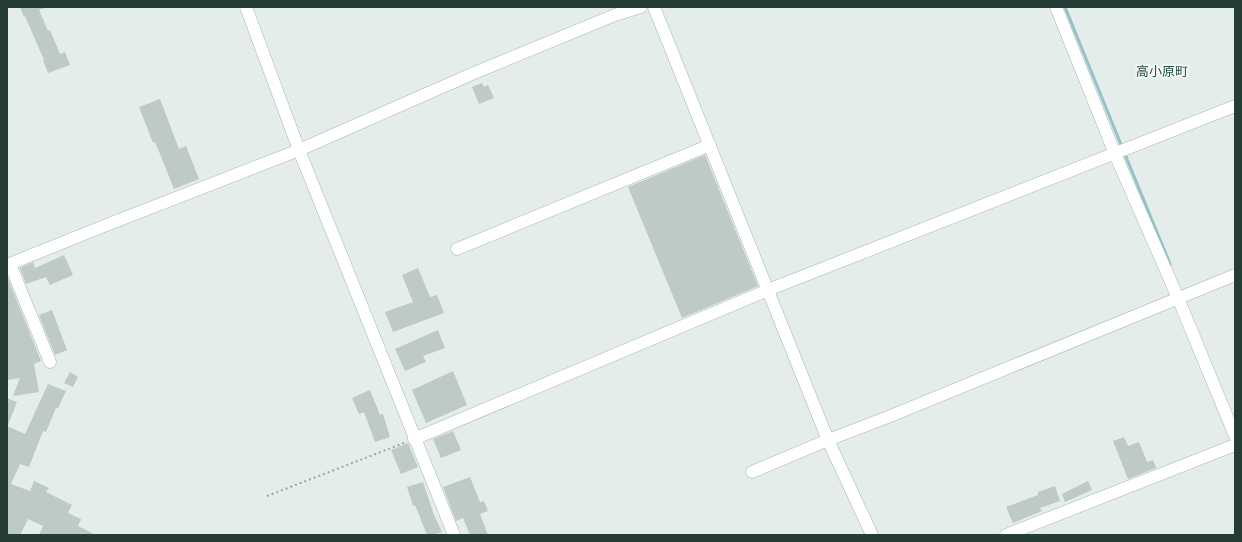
<svg xmlns="http://www.w3.org/2000/svg" width="1242" height="542" font-family="Mulish,'Noto Sans JP',sans-serif">
<style>
.lines{fill:none;stroke-linecap:round;stroke-linejoin:round}
.stream{stroke:#94c2cb;stroke-width:3}
.building{fill:#becac6}
.minor-casing{stroke:#a8b5b1;stroke-width:13}
.path{stroke:#89ada2;stroke-width:2;stroke-dasharray:2 3;stroke-linecap:butt}
.minor{stroke:#fff;stroke-width:12}
.labels{text-anchor:middle;dominant-baseline:central;stroke-width:3.5;stroke-linejoin:round;paint-order:stroke}
.quarter-label{font-size:13px;fill:#244d44;stroke:#f6f9f8}
</style>
<rect width="100%" height="100%" fill="#e5edea"/>
<g class="lines">
<!-- stream -->
<g class="stream">
<path d="M1065,7L1122,147"/>
<path d="M1124,152L1170,264"/>
</g>
</g>
<!-- building -->
<g class="building">
<path d="M20,7H47L39,10L48,31L50,30L60,54L65,52L70,65L48,73L43,60H44L25,16L24,17Z"/>
<path d="M482,83L484,87L488,85L494,98L479,104L472,87Z"/>
<path d="M160,99L179,149L186,146L199,179L174,189L160,154L155,142L153,143L139,107Z"/>
<path d="M705,155L758,286L682,318L628,187Z"/>
<path d="M64,255L73,275L50,285L46,277L26,284L20,268L33,262L35,268Z"/>
<path d="M418,268L430,297L437,295L444,313L393,332L385,312L413,302L402,275Z"/>
<path d="M7,276L41,361L34,364L39,392L13,396L20,378L7,380Z"/>
<path d="M52,310L67,350L55,355L39,315Z"/>
<path d="M438,330L445,348L423,356L426,362L405,371L395,349Z"/>
<path d="M453,371L467,405L426,423L412,390Z"/>
<path d="M70,372L78,377L73,387L64,383Z"/>
<path d="M48,384L66,391L58,408H56L46,432L43,431L29,467L20,464L11,484L30,491L34,481L49,488L46,492L72,505L68,513L81,519L78,526L96,535H39L43,526L28,519L20,535H7V426L25,434Z"/>
<path d="M370,390L380,415L383,414L390,437L375,442L364,412L359,414L352,398Z"/>
<path d="M7,398L17,402L8,425H7Z"/>
<path d="M453,431L461,450L441,458L433,439Z"/>
<path d="M1124,437L1128,446L1139,442L1147,462L1153,460L1156,468L1128,479L1113,441Z"/>
<path d="M408,443L418,467L401,474L391,450Z"/>
<path d="M470,477L480,502L484,501L488,511L480,514L488,535H470L463,518L456,521L443,487Z"/>
<path d="M1088,481L1092,490L1065,502L1062,494Z"/>
<path d="M423,482L434,515L442,532L433,535H427L415,505L413,506L407,487Z"/>
<path d="M1055,486L1060,501L1040,508L1042,511L1013,523L1006,507L1038,495V492Z"/>
</g>
<g class="lines">
<!-- minor casing -->
<g class="minor-casing">
<g id="minor">
<path d="M246,7L299,150L454,535"/>
<path d="M654,7L828,440L872,535"/>
<path d="M1056,7L1115,154L1178,298L1235,436"/>
<path d="M457,249L710,145"/>
<path d="M10,264L50,362"/>
<path d="M7,265L104,226L299,150L474,73L615,15L641,7"/>
<path d="M414,439L768,290L1235,106"/>
<path d="M752,472L828,440L888,417L1235,275"/>
<path d="M1006,535L1235,445"/>
</g>
</g>
<!-- path -->
<path class="path" d="M267,496L404,443"/>
<!-- minor -->
<use href="#minor" class="minor"/>
</g>
<g class="labels">
<!-- quarter labels -->
<g class="quarter-label">
<text x="1162" y="71">高小原町</text>
</g>
</g>
<!-- border -->
<rect width="1242" height="542" fill="none" stroke="#263d37" stroke-width="16"/>
</svg>
